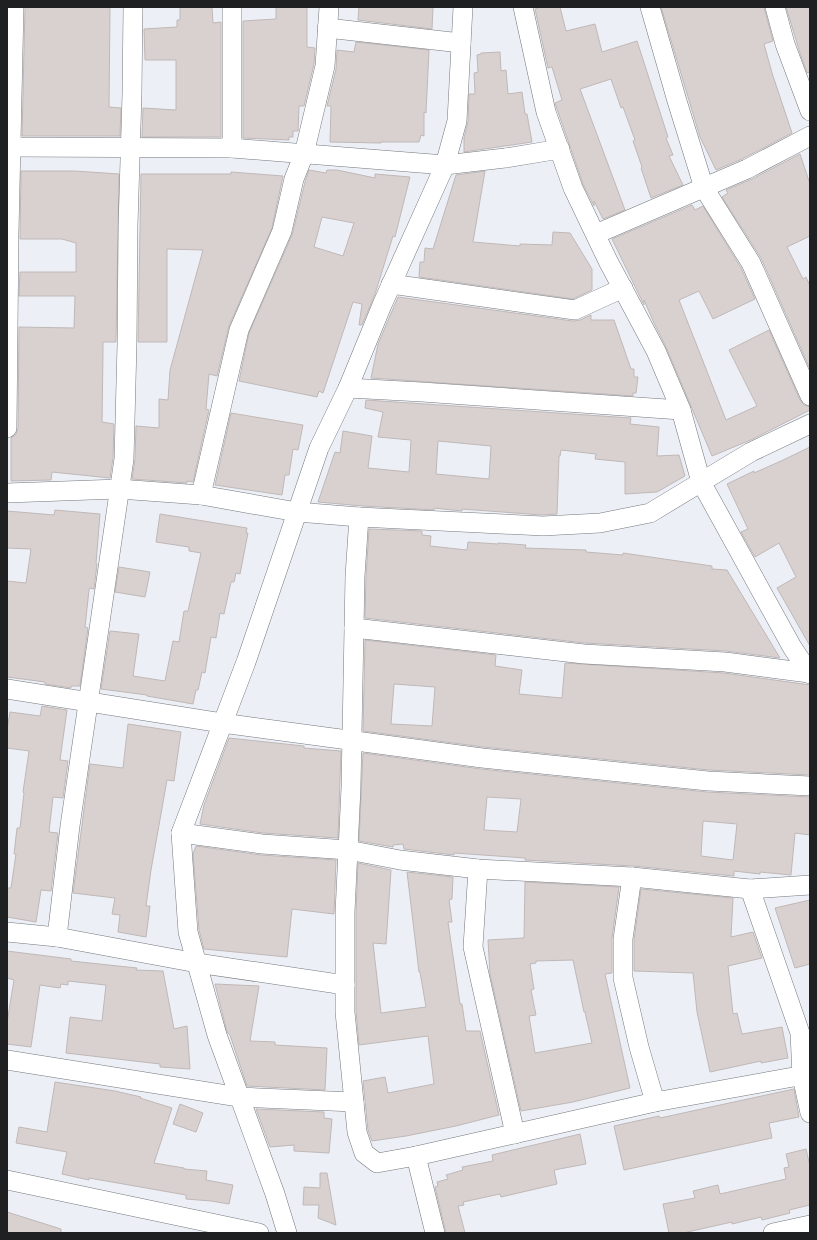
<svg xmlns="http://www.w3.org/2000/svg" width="817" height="1240" font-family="'Golos Text',sans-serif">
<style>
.building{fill:#d9d1d0;stroke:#c0b8b7;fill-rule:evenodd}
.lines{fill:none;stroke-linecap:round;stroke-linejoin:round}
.street-casing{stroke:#74787d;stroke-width:20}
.street{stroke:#fff;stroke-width:19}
</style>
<rect width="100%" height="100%" fill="#ecf0f6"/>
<!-- building -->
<g class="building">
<path d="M25,7H110L109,107L121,108L120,136H22Z"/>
<path d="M180,7H212L213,23L221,22V137H142L143,108L176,110V60H145L144,29L177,27V20H180Z"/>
<path d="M276,7H307V47L315,48L314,64L304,106H299L298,131H293V137H289V140L243,138V21L276,19Z"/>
<path d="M359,7H433L432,29L358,20Z"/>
<path d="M540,7H560L566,31L595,24L602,52L637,41L668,137L666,138L673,155L669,156L683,185L651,198L641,168L642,167L633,141L635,140L623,107L621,108L611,79L580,89L625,210L603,219L594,201V206L583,184L557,109L555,103L562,100L552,67L548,68L535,9Z"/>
<path d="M661,7H764L773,41L764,44L772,73L792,133L742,159L716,170L700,137Z"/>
<path d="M786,7H810V72L807,73L800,53Z"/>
<path d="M356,42L429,50L426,113L424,112V136L421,135L419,142H381V143L330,142L331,106H327L336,69L337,50L354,52Z"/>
<path d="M500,52L501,71L506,70L508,94L522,92L525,114H527L532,142L464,152V138L468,122L469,94H475L474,73L478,72L477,55L481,54V53Z"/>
<path d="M800,154L810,184V236L787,247L803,279L806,277L810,286V369L761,258L722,197L728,193L726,190L752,179Z"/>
<path d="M309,170L326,173L327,170H337L375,178V174L410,177L395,237L393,236L375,294L362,325H359L362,304L353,302L323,393L319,391L317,397L239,381L249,333L292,235L305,182ZM322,217L354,223L343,256L314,247Z"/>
<path d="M21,171H75L119,174L116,342H103V352L102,422L114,424L113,458L110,478L52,472L51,480L11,481V438L16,434L18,428L19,327L74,328L75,296H19L20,272H76V243L62,239H20Z"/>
<path d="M485,171L473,242L520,246V244L552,245L553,232L570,233L592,269V290L573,299L419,277L420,262H424L425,248L433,249L456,175Z"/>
<path d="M231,172L283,176L272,228L229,326L217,376L209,374L206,409L209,410L193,482L187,481V483L132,479L135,459L136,426L159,428V399L168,400L170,370L203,250L167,249V342H138L141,174H231Z"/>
<path d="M692,205L695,210L703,206L741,268L755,299L713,319L699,291L679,300L726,420L757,406L729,350L769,330L800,400L804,405L810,407V410L753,439L712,456L666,347L654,323L644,300V305L612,239Z"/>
<path d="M398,297L573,321L580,320L591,315V320H614L631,369H634V377H638L636,393H633V396L371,378L378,344Z"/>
<path d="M366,400L631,418L630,424L659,427L657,456L679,455L685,476L657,492L625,494V462L595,459L596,454L561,450L560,456H559L557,514L542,515L462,509V511L434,508V510L363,506L318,502L335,452L340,453L343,431L372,436L368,468L409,472L411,440L378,437L383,412L365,408ZM438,441L491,446L489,479L436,474Z"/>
<path d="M231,413L303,425L298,450L293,449L289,475H285L282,495L215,485Z"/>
<path d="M810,447V646L777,588L796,577L779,543L755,557L741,532L748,529L727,484L754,471V473L781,461Z"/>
<path d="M55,510L100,514L96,563L97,564L94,589L90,588L89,590L85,627L88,628L80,686H71V688L45,684V682L7,677V581L26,583L31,549L7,548V511L54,515Z"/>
<path d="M160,514L247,528L246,533H248L240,574L236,573L234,582H231L224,614L220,613L216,638L211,637L205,673L202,672L198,690H196L193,704L147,696V695L101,689L110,631L139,634L133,676L165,681L173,641L179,642L184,611H188L201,553L189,551V547L156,542Z"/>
<path d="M369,529L422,531V535L431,536L430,546L467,550L468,542L498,544V543L526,545L525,548L586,550V552L623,555V553L712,566V569L727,570L780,658L726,651L585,643L365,618L366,576Z"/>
<path d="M119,567L150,572L145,597L115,592Z"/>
<path d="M365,640L496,655L495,666L522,670L519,694L562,698L565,663L724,673L810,685V775L709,770L483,747L363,731ZM394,684L435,687L432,726L391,724Z"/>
<path d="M42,706L67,710L60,760L68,761L63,798L53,797L49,832L58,833L51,891L41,890L36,922L7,917V888H11L16,854H14L17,828H20L24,793L23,792L29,751L7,748V730L10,712L40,716Z"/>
<path d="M128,724L181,732L174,781L167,780L151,870L146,906H150L146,937L118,932L120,915L112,914L115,898L73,893L90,764L123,768Z"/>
<path d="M229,738L304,746V748L341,751L338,838L263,833L200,824L204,805Z"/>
<path d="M363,753L481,769L707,792L810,797V835L795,833L791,875L760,872V874L734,871V876L633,866L525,860V858L454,853V855L404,849L403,844L393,845V847L359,841ZM487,797L521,799L517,832L484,830ZM703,821L737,824L733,860L701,856Z"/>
<path d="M196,846L261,855L336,860L334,914L292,909L287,957L204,949L199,930L193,854Z"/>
<path d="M358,863L391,870L386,944L373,943L381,1013L426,1007L420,972H419L407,872L453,877L452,899L449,900L452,922H448L460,1004H462L466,1031H480L499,1115L456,1126L406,1136L372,1141L368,1130L363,1081L385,1077L388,1093L434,1084L428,1036L359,1045L356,1011V912Z"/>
<path d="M525,882L619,887L612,938V973L605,974L630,1088L573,1102L521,1111L490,974L488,940L524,938ZM573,960L584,1012H585L592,1043L535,1053L529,1016L536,1015L531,990L534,989L530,964L536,963V961Z"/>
<path d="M641,889L733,898L731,937L753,932L762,958L728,966L733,1014L737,1013L742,1034L782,1027L788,1058L761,1063V1061L710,1072L697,1012L693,973L634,971V940Z"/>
<path d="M810,900V964L795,968L775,908Z"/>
<path d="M7,951L71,959V961L137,968L136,970L163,971L174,1029L187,1026L190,1069L160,1067V1064L66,1053L70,1017L102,1021L106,985L68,981V985L61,984L60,988L40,985L31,1047L7,1044V1023L14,980L7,978Z"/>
<path d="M215,984L259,986L250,1041L275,1042V1045L327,1048L325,1090L247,1086L230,1035L227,1032Z"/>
<path d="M55,1082L115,1091L141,1097L140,1098L172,1108L154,1163L184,1168V1169L207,1171L206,1180L233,1185L229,1204L211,1201L186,1199V1195L89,1178V1180L62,1174L67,1152L16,1143L19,1127L47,1132Z"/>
<path d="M794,1089L799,1117L769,1123L772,1138L624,1170L614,1126L659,1116L660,1118Z"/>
<path d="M180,1104L203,1113L196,1132L173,1124Z"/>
<path d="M256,1109L324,1112V1118L332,1119L329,1153L294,1151V1145L270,1147Z"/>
<path d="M580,1134L586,1164L554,1170L557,1184L501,1197L500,1194L463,1202L464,1205L458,1206L465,1233H446L435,1187L438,1186L437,1182L448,1179L446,1175L463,1170L462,1167L493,1161L492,1155Z"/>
<path d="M806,1149L810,1166V1205L789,1210L790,1213L762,1220L761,1217L732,1224V1222L683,1233H669L663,1204L695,1198L693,1191L718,1185L720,1194L786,1179L784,1168L789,1167L786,1154Z"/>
<path d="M320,1173H327L336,1225L318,1218L319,1205H303L304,1187L320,1188Z"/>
<path d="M7,1212L61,1229V1233H7Z"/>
</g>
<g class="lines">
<!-- street casing -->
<g class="street-casing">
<g id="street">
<path d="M523,7L546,112L573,188L608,261L656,351L681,410L701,482L792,647L810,674"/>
<path d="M650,7L677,101L704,188L751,263L810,396"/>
<path d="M775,7L785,44L810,111"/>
<path d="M327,28L461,43"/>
<path d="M7,147L232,148L445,165L505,158L560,149"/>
<path d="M232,148V7"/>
<path d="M596,234L747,169L810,136"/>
<path d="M391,284L575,310L623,288"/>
<path d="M348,388L422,392L681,410"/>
<path d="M7,428L9,233L14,7"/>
<path d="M7,493L119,489L201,495L297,512L359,517L355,576L351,788L345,912V1012L357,1132L364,1153L377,1163L416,1156L655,1102L810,1074"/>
<path d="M201,495L239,330L282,231L294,179L304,154L325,66L329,7"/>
<path d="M359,517L543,526L600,523L650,513L751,452L810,424"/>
<path d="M354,628L584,654L725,662L809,673"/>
<path d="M7,689L222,723L482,758L708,781L810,786"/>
<path d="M181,833L262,844L348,850L400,860L478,869L632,877L750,889L810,885"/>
<path d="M478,869L473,947L515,1134"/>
<path d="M632,877L623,939V978L639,1047L655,1102"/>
<path d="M750,889L800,1033L802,1076L810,1113"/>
<path d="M7,932L57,937L197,963L345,985"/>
<path d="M57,937L70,826L124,459L127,344L128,226L132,94L133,7"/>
<path d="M7,1060L239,1097L354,1102"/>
<path d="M416,1156L435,1233"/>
<path d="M7,1180L259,1233"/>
<path d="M287,1233L275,1194L217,1035L188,932L181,833L246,662L319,448L348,388L382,305L445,165L457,121L463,7"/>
<path d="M773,1233L810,1225"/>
</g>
</g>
<!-- street -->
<use href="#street" class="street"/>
</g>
<!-- border -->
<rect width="817" height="1240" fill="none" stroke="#1e2022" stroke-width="16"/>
</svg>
